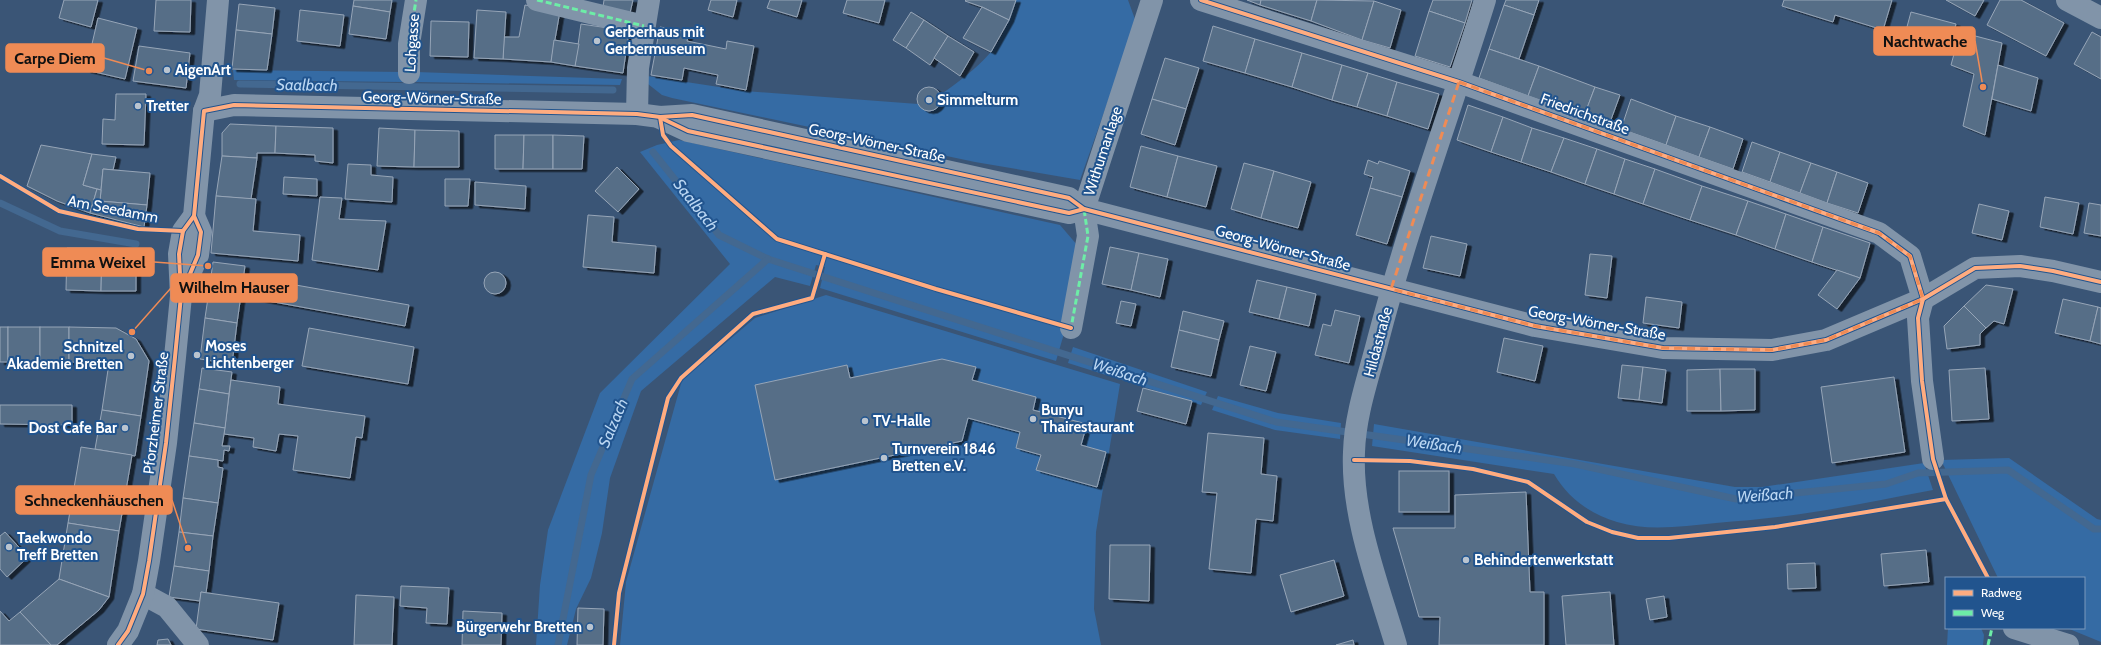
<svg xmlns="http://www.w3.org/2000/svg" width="2101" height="645" font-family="Cabin,sans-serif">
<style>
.green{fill:#356ba4}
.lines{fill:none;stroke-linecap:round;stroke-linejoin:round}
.stream{stroke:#436890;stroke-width:7}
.building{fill:#576e87;stroke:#96a5b7;filter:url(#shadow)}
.minor{stroke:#8194a9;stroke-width:22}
.quiet{stroke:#6deda7;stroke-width:3;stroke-dasharray:6 3;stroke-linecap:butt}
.cycleway-casing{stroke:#21548e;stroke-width:6}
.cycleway{stroke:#ffac80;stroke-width:4}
.marked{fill:none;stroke:#ef8b55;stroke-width:3;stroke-dasharray:8 5;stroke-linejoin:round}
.poi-dot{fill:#bac4cf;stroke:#21548e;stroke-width:1.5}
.labels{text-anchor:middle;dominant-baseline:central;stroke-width:4;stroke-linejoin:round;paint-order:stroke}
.poi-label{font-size:15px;font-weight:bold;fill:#fff;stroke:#21548e;text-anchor:start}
.street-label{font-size:15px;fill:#fff;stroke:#21548e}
.water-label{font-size:16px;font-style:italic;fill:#bbd7f3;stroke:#21548e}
.leader{fill:none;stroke:#ef8b55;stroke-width:1.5}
.callout-dot{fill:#ef8b55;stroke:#21548e;stroke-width:1.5}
.callout{fill:#ef8b55;stroke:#ef8b55;stroke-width:1.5}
.callout-label{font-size:16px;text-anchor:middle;font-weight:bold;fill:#111}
</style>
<defs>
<filter id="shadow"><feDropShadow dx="4.5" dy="2.5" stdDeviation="0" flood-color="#0009"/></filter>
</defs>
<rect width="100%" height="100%" fill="#3a5576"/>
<!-- green -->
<g class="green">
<path d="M1016,0H1128L1136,22L1080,180L975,162L672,98L662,95L648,84L647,76L745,91L918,104C923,111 931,113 938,107L940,101V95C957,83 976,69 990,53C1002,39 1010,17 1016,0Z"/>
<path d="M233,70L404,72V82L234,80Z"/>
<path d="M416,72L622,79L620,85L416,82Z"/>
<path d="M679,140L1060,225L1078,246L1063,337L1056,361L820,288L825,267L816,265L810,286L775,277L641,391L610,478L602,533L591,578L576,609L567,645H536L540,585L548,530L600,393L730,264L640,152L657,145Z"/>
<path d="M826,295L1120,384L1096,532L1094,609L1101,645H620L626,582L682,380L755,318Z"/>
<path d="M1073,347L1207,392L1201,405L1068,363Z"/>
<path d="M1218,396L1278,413L1341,423L1340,439L1275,430L1212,410Z"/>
<path d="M1374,424L1735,487H1762L1924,463L1933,490C1884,499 1835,510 1786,516C1763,519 1740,521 1716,523C1683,526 1649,532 1617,522C1590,514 1568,498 1554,474L1372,446Z"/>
<path d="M2009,458L2097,519L2101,520V642L2067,628H2084V578H1998L1941,460Z"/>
<path d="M1948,628H1981L1984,635L1983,645H1947Z"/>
</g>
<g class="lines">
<!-- stream -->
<g class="stream">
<path d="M240,84L613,90"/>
<path d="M653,152L719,235L768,259L1276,422L1575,464L1736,499L1886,484L1918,473L2008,470L2094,529H2101"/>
<path d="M0,203L60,231L136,244"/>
<path d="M558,645L591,475L632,379L768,259"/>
</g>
</g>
<!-- building -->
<g class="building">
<path d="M64,0H98L91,27L59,18Z"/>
<path d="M156,0H191L190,32L154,31Z"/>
<path d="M354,0H392L390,12L353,6Z"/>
<path d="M604,0H633L630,13L603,7Z"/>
<path d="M711,0H737L733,17L708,10Z"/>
<path d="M770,0H802L797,17L767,8Z"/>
<path d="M847,0H885L879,23L843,13Z"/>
<path d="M966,0H1016L1009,20L982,7L965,1Z"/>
<path d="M1247,0H1261L1260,5Z"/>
<path d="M1261,0H1317L1311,21L1260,5Z"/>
<path d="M1317,0L1374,1L1362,40L1311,21Z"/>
<path d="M1433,0H1472L1465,23L1429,11Z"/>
<path d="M1506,0H1539L1534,15L1504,5Z"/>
<path d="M1784,0H1892L1883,30L1835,15L1833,22L1782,6Z"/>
<path d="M1946,0H1984L1975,16Z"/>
<path d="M2000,0H2021L2064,23L2046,56L1987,25Z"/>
<path d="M1374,1L1401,10L1390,48L1362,40Z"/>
<path d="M239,4L275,8L272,34L236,30Z"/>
<path d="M525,5L560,11L551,62L503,59L504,37H519Z"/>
<path d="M1504,5L1534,15L1519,59L1489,49Z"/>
<path d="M353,6L390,12L386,39L349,34Z"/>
<path d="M982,7L1009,20L991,52L963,38Z"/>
<path d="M300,10L344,15L340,46L297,41Z"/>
<path d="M477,10L506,12L503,59L474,58Z"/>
<path d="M1429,11L1465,23L1450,67L1415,56Z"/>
<path d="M911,12L924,20L906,48L893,40Z"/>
<path d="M1911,12L1956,24L1949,50L1904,38Z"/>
<path d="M98,18L137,28L125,79L86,70Z"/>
<path d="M924,20L948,36L930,65L906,48Z"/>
<path d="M431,21L469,22L468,57L430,56Z"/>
<path d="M581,24L629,31L623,73L575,66Z"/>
<path d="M1213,26L1255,39L1245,73L1203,61Z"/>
<path d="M660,27L689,32L687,41L726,49L727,41L754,46L746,90L716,84L718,75L684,68L682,80L651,75Z"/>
<path d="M236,30L272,34L267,70L232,69Z"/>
<path d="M1960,32L2002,43L1985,135L1963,126L1974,74L1951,65Z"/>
<path d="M2092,32L2101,37V79L2074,64Z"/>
<path d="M948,36L974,52L960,76L934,58Z"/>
<path d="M1255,39L1302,53L1292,87L1245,73Z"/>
<path d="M554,40L579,44L575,66L551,62Z"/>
<path d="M139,46L190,53L186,88L133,81Z"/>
<path d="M1489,49L1539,66L1528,96L1479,78Z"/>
<path d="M1302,53L1342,65L1332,100L1292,87Z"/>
<path d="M1165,58L1199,68L1186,109L1152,99Z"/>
<path d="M1342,65L1368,73L1357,107L1332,100Z"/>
<path d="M1998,65L2038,78L2031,111L1992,99Z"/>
<path d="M1539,66L1595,87L1584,116L1528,96Z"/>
<path d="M1368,73L1397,82L1387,116L1357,107Z"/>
<path d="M1397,82L1439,94L1428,129L1387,116Z"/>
<path d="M1595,87L1620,95L1609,125L1584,116Z"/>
<circle cx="929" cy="99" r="12"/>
<path d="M116,94H146L144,145L102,144L103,119L115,120Z"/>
<path d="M1152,99L1186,109L1175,145L1141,134Z"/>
<path d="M1631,99L1676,116L1666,145L1621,129Z"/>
<path d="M1468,105L1503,117L1491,152L1457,140Z"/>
<path d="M1676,116L1710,127L1699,157L1666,145Z"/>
<path d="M1503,117L1532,128L1521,162L1491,152Z"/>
<path d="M230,124L276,126L275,153H257V158L222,156V133Z"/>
<path d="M276,126L333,128V163L315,161V155L275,153Z"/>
<path d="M1710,127L1743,139L1733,169L1699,157Z"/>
<path d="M379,128L415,130L414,167L377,166Z"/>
<path d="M1532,128L1564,138L1551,172L1521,162Z"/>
<path d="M415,130L459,131V167H414Z"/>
<path d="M495,135H524L523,169H495Z"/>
<path d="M524,135H553V169H523Z"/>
<path d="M553,135L584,136L582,169H553Z"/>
<path d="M1564,138L1597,149L1585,184L1551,172Z"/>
<path d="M1752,142L1780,152L1770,182L1742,172Z"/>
<path d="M41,145L92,154L83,185L97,189L90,213L57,201L27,186Z"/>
<path d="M1141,146L1178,156L1167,197L1130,187Z"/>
<path d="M1597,149L1625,159L1614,194L1585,184Z"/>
<path d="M1780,152L1811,163L1800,193L1770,182Z"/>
<path d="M92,154L116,157L113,170L103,169L101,190L83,185Z"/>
<path d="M222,156L257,158L251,199L216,196Z"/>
<path d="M1178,156L1217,166L1206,207L1167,197Z"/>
<path d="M1625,159L1655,169L1643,204L1614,194Z"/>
<path d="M1368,160L1378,164L1379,161L1410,171L1402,197L1370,188L1373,177L1364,174Z"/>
<path d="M1244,163L1274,171L1261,218L1231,209Z"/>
<path d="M1811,163L1837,172L1827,203L1800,193Z"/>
<path d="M348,164L371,165V175L393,177L392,202L345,199Z"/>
<path d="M617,167L639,189L618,212L595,191Z"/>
<path d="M103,169L150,173L147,205L100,201Z"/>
<path d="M1655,169L1702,186L1690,220L1643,204Z"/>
<path d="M1274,171L1311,182L1298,228L1261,218Z"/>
<path d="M1837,172L1868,183L1858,213L1827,203Z"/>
<path d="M284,177L317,179V196L283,194Z"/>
<path d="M445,179H470L468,206H445Z"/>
<path d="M475,182L526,186L525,209L475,205Z"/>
<path d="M1702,186L1748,201L1736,235L1690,220Z"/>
<path d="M1370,188L1402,197L1387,244L1356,235Z"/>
<path d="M97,189L101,190L100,201L147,205L144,227L90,213Z"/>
<path d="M216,196L256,199L253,231L300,235L298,261L211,253Z"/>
<path d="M320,197L342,198L339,219L386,221L378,270L312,260Z"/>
<path d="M2045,197L2079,203L2073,234L2040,227Z"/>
<path d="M1748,201L1786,214L1775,249L1736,235Z"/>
<path d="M2089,203L2101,205V236L2084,233Z"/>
<path d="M1979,204L2009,211L2002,240L1972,233Z"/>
<path d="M1786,214L1823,227L1812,262L1775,249Z"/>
<path d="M588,215L614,217L612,242L656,246L654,273L583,267Z"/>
<path d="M1823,227L1870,243L1860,278L1812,262Z"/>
<path d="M1431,236L1467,244L1460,276L1423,268Z"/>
<path d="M1110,247L1139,253L1131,290L1102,284Z"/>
<path d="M67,248H102L101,291L66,290Z"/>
<path d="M102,248L136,249V291H101Z"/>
<path d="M1139,253L1168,259L1160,297L1131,290Z"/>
<path d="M1590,254L1612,256L1607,298L1585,295Z"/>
<path d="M213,262L245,266L241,295L209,291Z"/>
<path d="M1837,270L1860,278L1837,309L1818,295Z"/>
<circle cx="495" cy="283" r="11"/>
<path d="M256,278L409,305L405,326L252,298Z"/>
<path d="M1257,280L1287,287L1279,319L1249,312Z"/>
<path d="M1986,285L2013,289L2004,324L1994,321L1986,328L1964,306Z"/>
<path d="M1287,287L1316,294L1309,326L1279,319Z"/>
<path d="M209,291L241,295L237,323L205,318Z"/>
<path d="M1646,297L1682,302L1679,328L1643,323Z"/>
<path d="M2063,299L2098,307L2090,341L2055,333Z"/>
<path d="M1121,301L1136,304L1131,326L1116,323Z"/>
<path d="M1964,306L1986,328L1980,334V345L1947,349L1944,326Z"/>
<path d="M2098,307L2101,308V344L2090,341Z"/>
<path d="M1335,310L1360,316L1349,363L1315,355L1323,324L1331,326Z"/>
<path d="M1183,311L1224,321L1219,340L1179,330Z"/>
<path d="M205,318L237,323L232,364L200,359Z"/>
<rect x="0" y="327" width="8" height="35"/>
<rect x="8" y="327" width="32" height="35"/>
<rect x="40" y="327" width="29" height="35"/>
<path d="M69,327L116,328L136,339L149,361L141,416L102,410L109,363L69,362Z"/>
<path d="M309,328L414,347L408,384L302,366Z"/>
<path d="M1179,330L1219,340L1211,376L1171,367Z"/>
<path d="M1504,338L1543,346L1535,381L1497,372Z"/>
<path d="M1250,346L1276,352L1266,391L1240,385Z"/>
<path d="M942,359L976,367L972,380L1036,397L1033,410L1087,424L1081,445L1106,452L1097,487L1036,470L1041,455L1016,448L1020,432L968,418L962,441L775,480L755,385L847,365L850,378Z"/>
<path d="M1622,365L1643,367L1639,400L1618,398Z"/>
<path d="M1643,367L1666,370L1662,403L1639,400Z"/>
<path d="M202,368L232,372L229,394L199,389Z"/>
<path d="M1985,368L1989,419L1952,421L1949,370Z"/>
<path d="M1720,369L1721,411H1687V370Z"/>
<path d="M1720,369H1755V410L1721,411Z"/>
<path d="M1894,377L1905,452L1832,463L1821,387Z"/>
<path d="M231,380L280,387L278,404L365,416L362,438L356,437L350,478L293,470L298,436L279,434L276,451L253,447L254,438L224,434Z"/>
<path d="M1143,388L1192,401L1186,424L1137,411Z"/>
<path d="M199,389L229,394L225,428L194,423Z"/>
<path d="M0,405H72V425L0,424Z"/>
<path d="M102,410L141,416L135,456L95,449Z"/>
<path d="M194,423L225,428L222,446H230L229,451L224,450L223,461L189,456Z"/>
<path d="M1208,433L1264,438L1261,474L1277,476L1273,521L1256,519L1251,573L1209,569L1217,493L1202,492Z"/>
<path d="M81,447L132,455L119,531L68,523Z"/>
<path d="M189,456L218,460V467L223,468L218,503L183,498Z"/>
<rect x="1399" y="471" width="50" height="41"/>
<path d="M1526,492L1530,592H1544V645H1439L1440,617H1419L1393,528H1455V495Z"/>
<path d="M183,498L218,503L213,536L179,532Z"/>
<path d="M68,523L119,531L109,597L59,579Z"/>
<path d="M5,532L28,557L7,577L0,569V536Z"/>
<path d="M179,532L213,536L209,571L174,566Z"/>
<path d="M1110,545H1150L1149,601L1109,599Z"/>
<path d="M1926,550L1929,582L1884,586L1881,554Z"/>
<path d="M1334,560L1344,596L1291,612L1280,575Z"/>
<path d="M1815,563L1816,588L1788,589L1787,564Z"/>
<path d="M174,566L209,571L206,593L201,592L200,601L169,597Z"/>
<path d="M59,579L109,597L99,610L57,645H51L20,612Z"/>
<path d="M401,586L449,588L447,624L426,623L427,608L400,606Z"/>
<path d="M201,592L279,603L273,640L196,629Z"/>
<path d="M1610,592L1614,645H1566L1562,596Z"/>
<path d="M356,595L394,597L392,645H354Z"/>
<path d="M1664,596L1667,617L1650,620L1646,599Z"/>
<path d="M578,608L604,609L603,645H577Z"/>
<path d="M0,611L9,621L20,612L51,645H0Z"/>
<path d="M463,611L502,613L501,645H462Z"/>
<path d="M168,639L171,645H157L158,640Z"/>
<path d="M1353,640L1354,645H1336Z"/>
</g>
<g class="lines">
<!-- minor -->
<g class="minor">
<path d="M537,0L644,26"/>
<path d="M1201,0L1459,82L1879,233L1910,256L1923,299L1918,318L1922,381L1933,459"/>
<path d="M2067,0L2101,18"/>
<path d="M409,73V44L416,0"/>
<path d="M204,111L234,105L637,114L660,117L692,115L1069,198L1084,209L1535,326L1663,348L1772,350L1826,340L1923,299L1975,268L2020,266L2053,271L2101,282"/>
<path d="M637,114L638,68L649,0"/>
<path d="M660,118L688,131L1069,213L1084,209"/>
<path d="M183,290L198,255L201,232L194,216"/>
<path d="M1071,328L1088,236L1084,209L1152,0"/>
<path d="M143,594L167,607L198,645"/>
<path d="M2014,628L2068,645"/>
<path d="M118,645L128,631L143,594L149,561L166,443L175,357L181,296L179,254L183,231L194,216L204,111L210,95L218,0"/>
<path d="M1396,645C1378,584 1351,516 1354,452C1355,414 1369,376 1378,340C1408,225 1450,113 1485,0"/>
</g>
<!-- quiet -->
<g class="quiet">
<path d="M537,0L644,26"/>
<path d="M409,73V44L416,0"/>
<path d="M1068,327L1071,328L1088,236L1084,209"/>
<path d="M1988,645L1992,628"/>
</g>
<!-- cycleway casing -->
<g class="cycleway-casing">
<g id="cycleway">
<path d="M1201,0L1459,82L1879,233L1910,256L1923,299L1918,318L1922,381L1933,459L1946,499L1988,578"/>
<path d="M660,117L663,135L671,146L777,239L936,289L1071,328"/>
<path d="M661,118L688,131L1069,213L1084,209"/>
<path d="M0,176L59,211L138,229L183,231"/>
<path d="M182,293L198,255L201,232L194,216"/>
<path d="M1354,460L1410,461L1473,469L1528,482L1587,522L1612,532L1638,538H1669L1775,527L1946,499"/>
<path d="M118,645L128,631L143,594L149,561L166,443L175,357L181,296L179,254L183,231L194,216L204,111L234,105L637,114L660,117L692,115L1069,198L1084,209L1535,326L1663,348L1772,350L1826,340L1923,299L1975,268L2020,266L2053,271L2101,282"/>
<path d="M614,645L619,593L668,398L681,378L753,314L812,298L825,254"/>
</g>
</g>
<!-- cycleway -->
<use href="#cycleway" class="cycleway"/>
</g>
<!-- marked area -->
<path class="marked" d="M1459,82L1879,233L1910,256L1923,299L1826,340L1772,350L1663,348L1535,326L1391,289Z"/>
<!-- markers -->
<g class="poi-dot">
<circle cx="597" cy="41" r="4"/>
<circle cx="167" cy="70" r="4"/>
<circle cx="929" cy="100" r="4"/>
<circle cx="138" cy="106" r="4"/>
<circle cx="197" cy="355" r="4"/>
<circle cx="131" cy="356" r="4"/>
<circle cx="1033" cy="419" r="4"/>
<circle cx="865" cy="421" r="4"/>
<circle cx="125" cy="428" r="4"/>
<circle cx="884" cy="458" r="4"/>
<circle cx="9" cy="547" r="4"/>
<circle cx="1466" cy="560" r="4"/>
<circle cx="590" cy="627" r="4"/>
</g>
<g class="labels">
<!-- poi labels -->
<g class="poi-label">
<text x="605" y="32">Gerberhaus mit<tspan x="605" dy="17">Gerbermuseum</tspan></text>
<text x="175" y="70">AigenArt</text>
<text x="937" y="100">Simmelturm</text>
<text x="146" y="106">Tretter</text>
<text x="205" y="346">Moses<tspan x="205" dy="17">Lichtenberger</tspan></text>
<text x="123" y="347" text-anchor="end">Schnitzel<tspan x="123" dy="17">Akademie Bretten</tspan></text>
<text x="1041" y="410">Bunyu<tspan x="1041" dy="17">Thairestaurant</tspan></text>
<text x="873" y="421">TV-Halle</text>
<text x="117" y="428" text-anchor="end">Dost Cafe Bar</text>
<text x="892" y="449">Turnverein 1846<tspan x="892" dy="17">Bretten e.V.</tspan></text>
<text x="17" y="538">Taekwondo<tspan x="17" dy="17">Treff Bretten</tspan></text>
<text x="1474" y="560">Behindertenwerkstatt</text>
<text x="582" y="627" text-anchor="end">Bürgerwehr Bretten</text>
</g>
<!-- street labels -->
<g class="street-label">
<text transform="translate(412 43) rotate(-86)">Lohgasse</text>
<text transform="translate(432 98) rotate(1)">Georg-Wörner-Straße</text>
<text transform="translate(1585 114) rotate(20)">Friedrichstraße</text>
<text transform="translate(877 143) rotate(12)">Georg-Wörner-Straße</text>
<text transform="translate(1103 151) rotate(-72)">Withumanlage</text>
<text transform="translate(113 209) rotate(11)">Am Seedamm</text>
<text transform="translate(1283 248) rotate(15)">Georg-Wörner-Straße</text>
<text transform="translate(1597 323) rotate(10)">Georg-Wörner-Straße</text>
<text transform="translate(1378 342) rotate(-75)">Hildastraße</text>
<text transform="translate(156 413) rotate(-83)">Pforzheimer Straße</text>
</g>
<!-- water labels -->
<g class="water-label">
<text transform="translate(307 85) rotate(1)">Saalbach</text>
<text transform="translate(696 205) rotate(52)">Saalbach</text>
<text transform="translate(1120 372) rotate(18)">Weißach</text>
<text transform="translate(613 423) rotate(-67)">Salzach</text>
<text transform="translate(1434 444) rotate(8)">Weißach</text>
<text transform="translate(1765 495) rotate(-4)">Weißach</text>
</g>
</g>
<!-- callouts -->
<path class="leader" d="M1983 87L1975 41M149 71L104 58M208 266L154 262M132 332L171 288M188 548L172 500"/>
<g class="callout-dot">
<circle cx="1983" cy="87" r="4"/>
<circle cx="149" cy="71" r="4"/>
<circle cx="208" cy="266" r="4"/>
<circle cx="132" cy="332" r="4"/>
<circle cx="188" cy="548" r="4"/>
</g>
<g class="callout">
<rect x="1874" y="27" width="101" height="28" rx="4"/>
<rect x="6" y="44" width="98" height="28" rx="4"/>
<rect x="43" y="248" width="111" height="28" rx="4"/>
<rect x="171" y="274" width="126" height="28" rx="4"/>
<rect x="16" y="486" width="156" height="28" rx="4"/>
</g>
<g class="callout-label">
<text x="1925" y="47">Nachtwache</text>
<text x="55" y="64">Carpe Diem</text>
<text x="98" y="268">Emma Weixel</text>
<text x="234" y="293">Wilhelm Hauser</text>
<text x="94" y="506">Schneckenhäuschen</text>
</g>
<!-- legend -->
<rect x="1945" y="577" width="140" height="52" fill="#21548e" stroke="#7a98bb"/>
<rect x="1953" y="590" width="20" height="6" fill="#ffac80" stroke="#7a98bb"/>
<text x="1981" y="597" font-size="12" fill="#ffffff">Radweg</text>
<rect x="1953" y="610" width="20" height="6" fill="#6deda7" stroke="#7a98bb"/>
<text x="1981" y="617" font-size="12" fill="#ffffff">Weg</text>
</svg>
